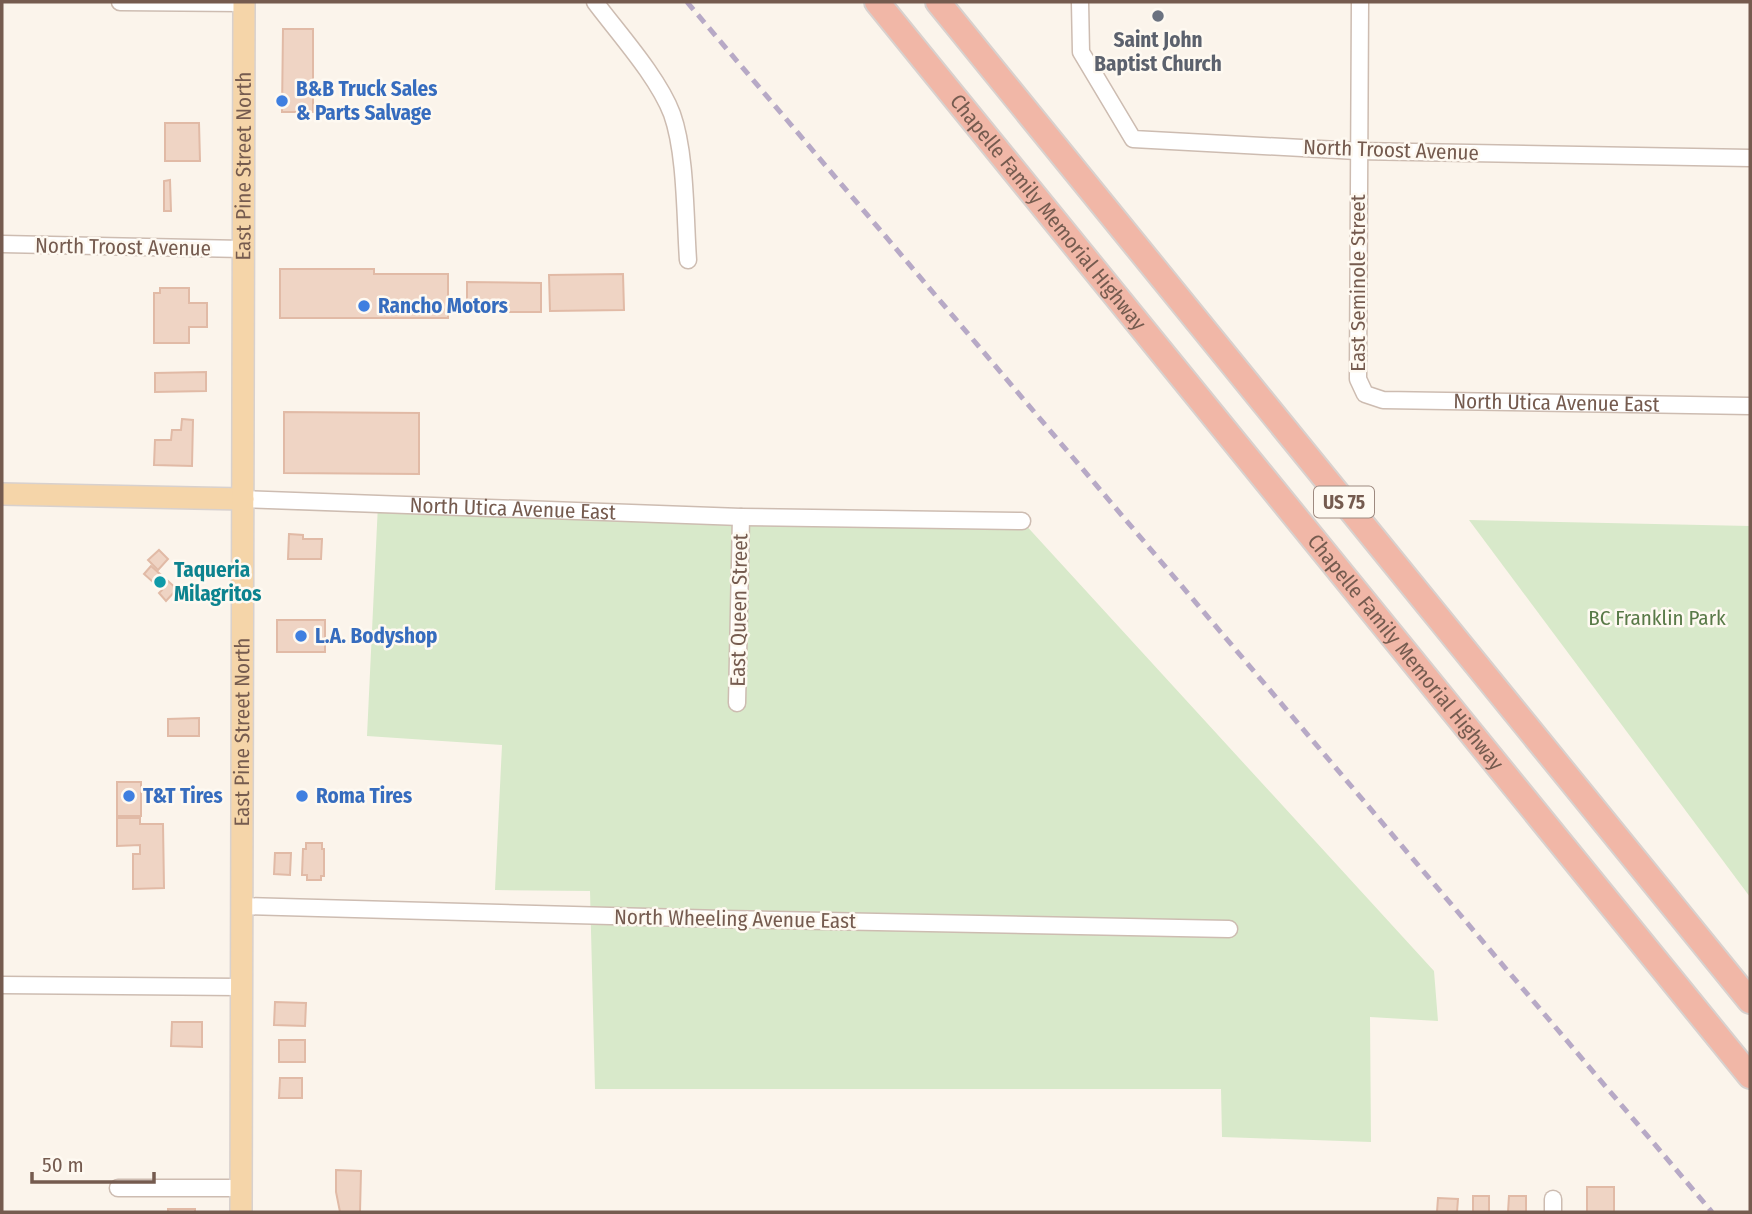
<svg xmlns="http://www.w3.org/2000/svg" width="1752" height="1214" font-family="'Fira Sans Condensed',sans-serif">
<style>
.green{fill:#d8e9ca}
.building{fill:#efd4c4;stroke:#e1baa6;stroke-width:2}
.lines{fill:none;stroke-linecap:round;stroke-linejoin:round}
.minor-casing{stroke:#cdbcb1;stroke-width:19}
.major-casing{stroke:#d8d1ce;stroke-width:24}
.highway-casing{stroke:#d8d1ce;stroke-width:28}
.minor{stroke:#fff;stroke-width:16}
.major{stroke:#f5d5a9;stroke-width:21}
.highway{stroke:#f1b7a7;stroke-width:24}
.rail{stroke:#b7a9c6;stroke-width:5;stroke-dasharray:10 7;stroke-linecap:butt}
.worship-dot{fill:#6b7280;stroke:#fef9f1;stroke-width:2.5}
.shop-dot{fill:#3f7fe0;stroke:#fef9f1;stroke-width:2.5}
.culture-dot{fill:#0f9aa8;stroke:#fef9f1;stroke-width:2.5}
.labels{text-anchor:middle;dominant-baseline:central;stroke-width:5;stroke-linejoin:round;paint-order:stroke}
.shield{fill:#fef9f1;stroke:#9e8a80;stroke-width:2}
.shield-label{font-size:19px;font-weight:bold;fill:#755b4f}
.worship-label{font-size:21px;font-weight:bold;fill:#5b616d;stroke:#fef9f1}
.shop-label{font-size:21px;font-weight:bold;fill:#366cbe;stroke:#fef9f1;text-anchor:start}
.street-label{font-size:21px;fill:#755b4f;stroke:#fef9f1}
.culture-label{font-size:21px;font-weight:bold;fill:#0d838f;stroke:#fef9f1;text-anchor:start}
.park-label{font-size:21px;fill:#597a48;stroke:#fef9f1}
</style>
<rect width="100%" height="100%" fill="#fbf4eb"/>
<!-- green -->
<g class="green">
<path d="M378,504L1022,521L1434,971L1438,1021L1370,1017L1371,1142L1222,1137L1221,1089H595L590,891L495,890L502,745L367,736Z"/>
<path d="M1469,520L1750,526V897Z"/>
</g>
<!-- building -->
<g class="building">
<path d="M283,29H313V112H282Z"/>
<path d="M165,123H199L200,161H165Z"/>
<path d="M170,180L171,211H164V181Z"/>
<path d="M280,269H374V274H448V318H280Z"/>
<path d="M623,274L624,310L550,311L549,275Z"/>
<path d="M467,282L541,283V312H467Z"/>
<path d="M160,288H189V303H207V327H189V343H154V293H160Z"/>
<path d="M206,372V391L155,392V373Z"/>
<path d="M284,412L419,413V474L284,473Z"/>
<path d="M182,419L193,420L192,466L154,465L155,440H171L172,430H181Z"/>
<path d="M289,534L303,535V539H322L321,559H288Z"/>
<path d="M159,550L168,559L158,570L148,560Z"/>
<path d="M151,566L177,589L166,601L159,593L162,590L144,574Z"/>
<rect x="277" y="620" width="48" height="32"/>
<path d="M199,718V736H168V719Z"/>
<rect x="117" y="782" width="24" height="34"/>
<path d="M117,818H140V824H163L164,888L133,889V854H140V845L117,846Z"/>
<path d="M306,843H322V849H324V876H321V880H307V875H302L303,849H306Z"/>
<path d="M275,853H291L290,875L274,874Z"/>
<path d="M275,1002L306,1003L305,1026L274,1025Z"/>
<path d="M172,1022H202V1047L171,1046Z"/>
<rect x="279" y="1040" width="26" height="22"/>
<path d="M280,1078H302V1098H279Z"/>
<path d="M336,1170L361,1171L360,1212H340L336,1192Z"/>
<rect x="1587" y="1187" width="27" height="25"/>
<rect x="1473" y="1196" width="16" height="16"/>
<path d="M1509,1196H1526V1212H1508Z"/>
<path d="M1438,1198L1458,1199L1457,1212H1437Z"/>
<rect x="168" y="1209" width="27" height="3"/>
</g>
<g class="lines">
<!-- minor casing -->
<g class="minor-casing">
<g id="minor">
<path d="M120,2L244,3"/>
<path d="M595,2C619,34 658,77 672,114C686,153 685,217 688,260"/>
<path d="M1080,2L1081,52L1133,139L1357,151L1750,158"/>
<path id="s1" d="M1360,2L1358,379L1365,394L1383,400L1750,406"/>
<path d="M2,244L243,249"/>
<path id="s2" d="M243,499L741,517L1022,521"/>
<path d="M737,703L741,517"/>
<path d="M241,906L723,919L1229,929"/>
<path d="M2,985L240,987"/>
<path d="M118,1188H241"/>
<path d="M1553,1212V1199"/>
</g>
</g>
<!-- major casing -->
<g class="major-casing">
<g id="major">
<path d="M2,494L243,499"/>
<path id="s3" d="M241,1212L244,2"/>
</g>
</g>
<!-- highway casing -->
<g class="highway-casing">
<g id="highway">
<path id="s4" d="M877,2L1750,1076"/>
<path d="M938,2L1750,1001"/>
</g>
</g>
<!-- minor -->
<use href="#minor" class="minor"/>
<!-- major -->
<use href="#major" class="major"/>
<!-- highway -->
<use href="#highway" class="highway"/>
<!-- rail -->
<path class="rail" d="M687,2L1712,1212"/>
</g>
<!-- markers -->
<circle class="worship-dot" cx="1158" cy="16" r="7"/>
<g class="shop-dot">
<circle cx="282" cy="101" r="7"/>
<circle cx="364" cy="306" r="7"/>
<circle cx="301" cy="636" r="7"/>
<circle cx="129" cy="796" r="7"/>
<circle cx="302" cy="796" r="7"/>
</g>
<circle class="culture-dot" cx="160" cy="582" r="7"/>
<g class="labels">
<!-- shield labels -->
<rect class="shield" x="1314" y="486.5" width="60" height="31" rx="5"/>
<g class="shield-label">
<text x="1344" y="502">US 75</text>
</g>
<!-- worship labels -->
<g class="worship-label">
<text x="1158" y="40">Saint John<tspan x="1158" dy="24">Baptist Church</tspan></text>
</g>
<!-- shop labels -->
<g class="shop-label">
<text x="296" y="89">B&amp;B Truck Sales<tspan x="296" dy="24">&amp; Parts Salvage</tspan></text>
<text x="378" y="306">Rancho Motors</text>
<text x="315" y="636">L.A. Bodyshop</text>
<text x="143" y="796">T&amp;T Tires</text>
<text x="316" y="796">Roma Tires</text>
</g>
<!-- street labels -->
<g class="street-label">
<text transform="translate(1391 150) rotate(2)">North Troost Avenue</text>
<text stroke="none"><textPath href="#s3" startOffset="1046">East Pine Street North</textPath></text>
<text stroke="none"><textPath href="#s4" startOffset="271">Chapelle Family Memorial Highway</textPath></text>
<text transform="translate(123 247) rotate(1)">North Troost Avenue</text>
<text transform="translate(1358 283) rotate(-90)">East Seminole Street</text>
<text stroke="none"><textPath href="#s1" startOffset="586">North Utica Avenue East</textPath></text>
<text stroke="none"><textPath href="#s2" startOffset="270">North Utica Avenue East</textPath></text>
<text transform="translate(739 610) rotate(-89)">East Queen Street</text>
<text stroke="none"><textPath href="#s4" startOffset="838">Chapelle Family Memorial Highway</textPath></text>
<text stroke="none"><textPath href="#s3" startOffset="480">East Pine Street North</textPath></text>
<text transform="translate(735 919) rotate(1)">North Wheeling Avenue East</text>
</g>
<!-- culture labels -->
<g class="culture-label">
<text x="174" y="570">Taqueria<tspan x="174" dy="24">Milagritos</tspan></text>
</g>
<!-- park labels -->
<g class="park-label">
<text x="1657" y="618">BC Franklin Park</text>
</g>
</g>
<!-- border -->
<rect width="1752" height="1214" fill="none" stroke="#755b4f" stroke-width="7"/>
<!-- scale -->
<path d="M32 1172v10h122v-10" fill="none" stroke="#755b4f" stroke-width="3.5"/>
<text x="42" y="1172" font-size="21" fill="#755b4f" stroke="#fef9f1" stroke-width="5" paint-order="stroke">50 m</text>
</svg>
